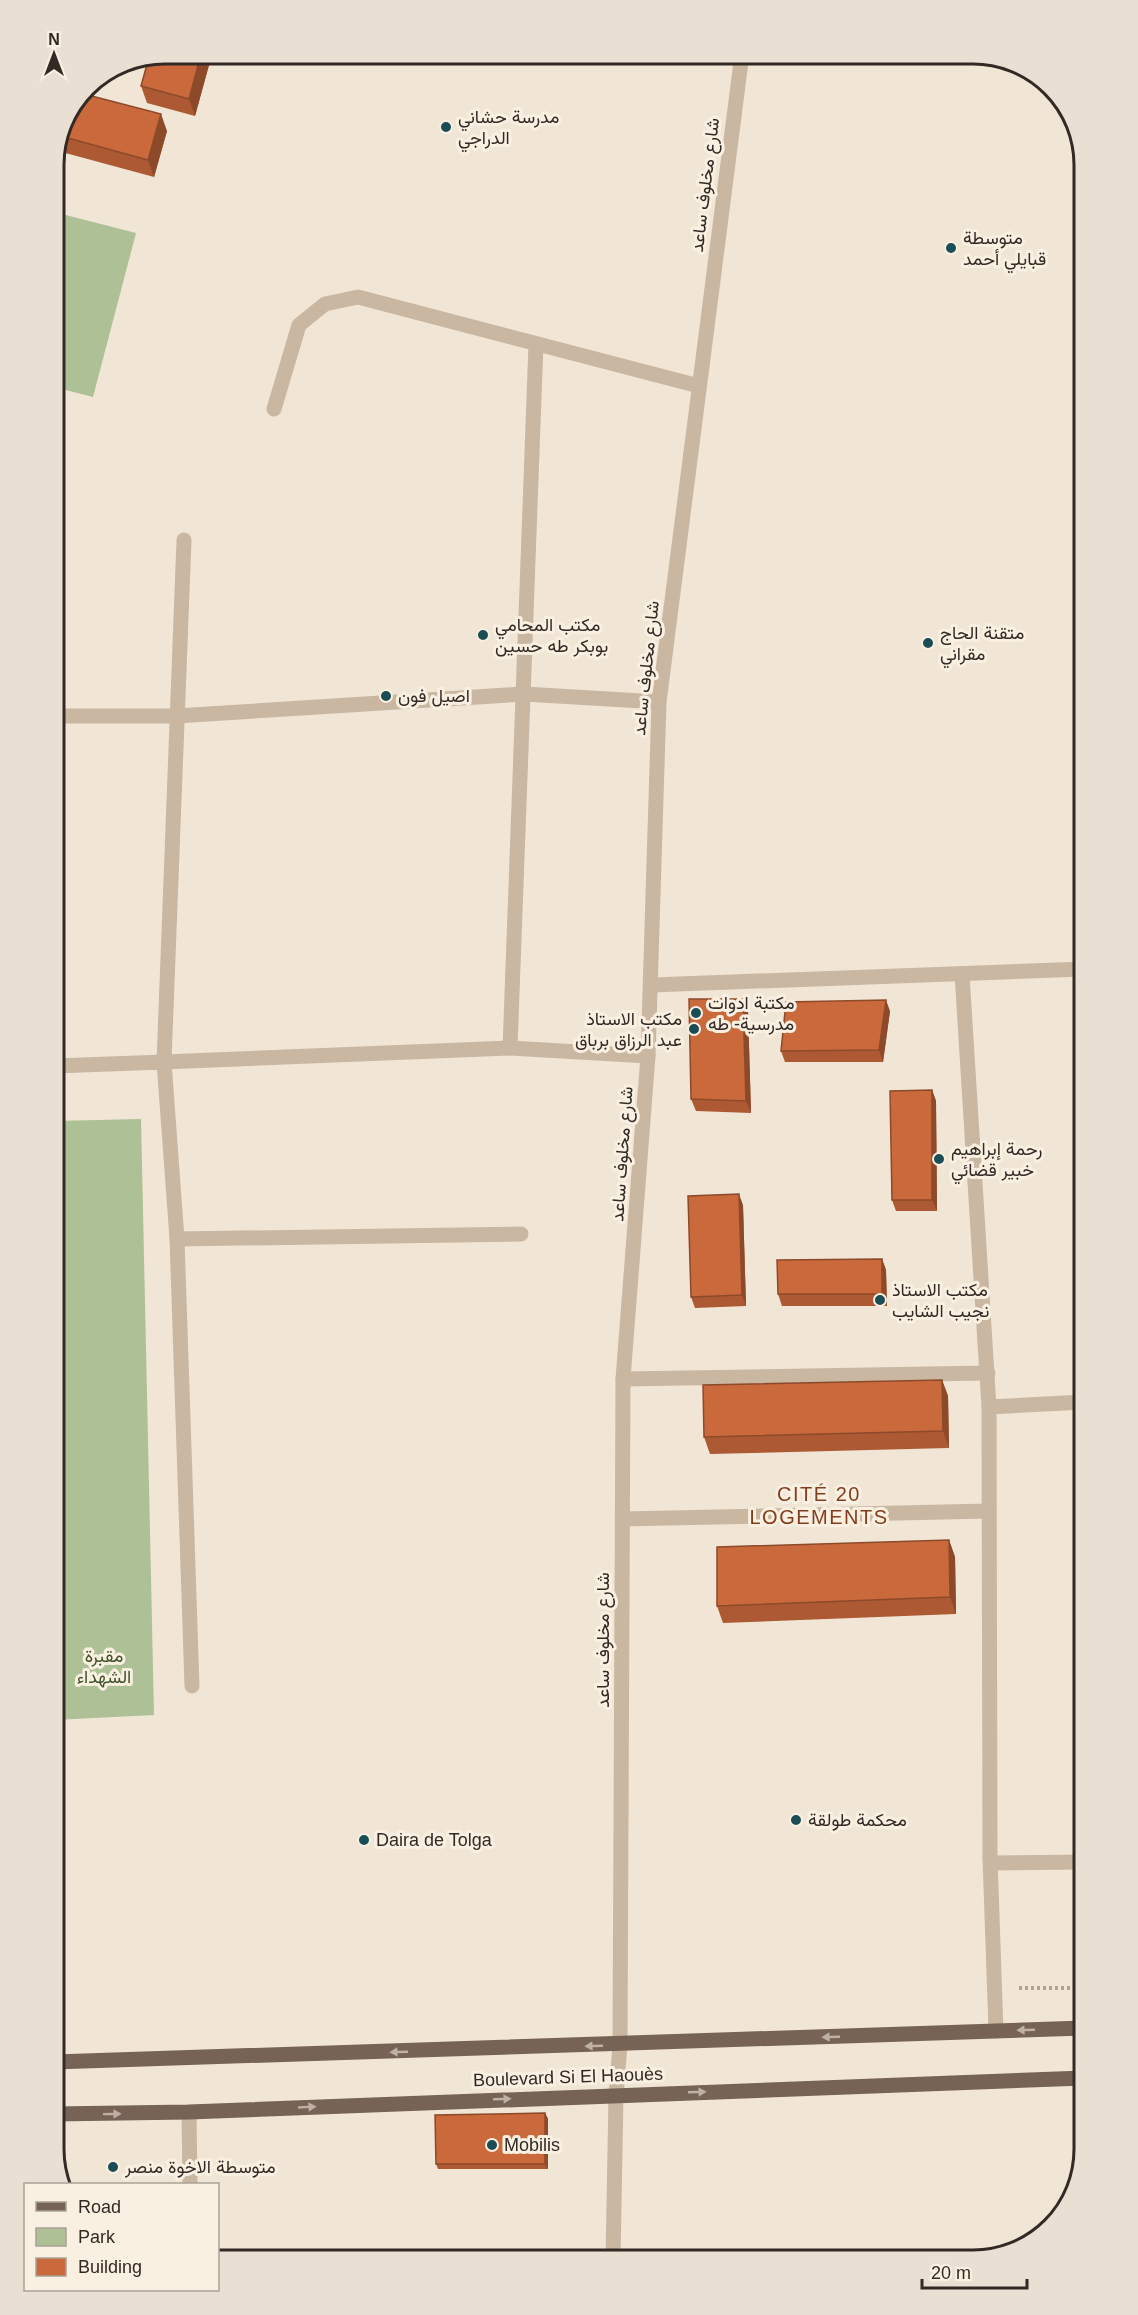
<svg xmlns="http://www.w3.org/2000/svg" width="1138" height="2315" font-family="Arial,Vazirmatn,sans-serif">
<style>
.green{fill:#aec096}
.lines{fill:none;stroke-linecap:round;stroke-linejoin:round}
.path{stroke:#b5a18c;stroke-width:4;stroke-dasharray:3 3;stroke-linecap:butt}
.minor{stroke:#c9b7a2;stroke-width:15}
.major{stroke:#766355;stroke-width:15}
.wall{fill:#ad5a34}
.shaded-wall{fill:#8d4a2a}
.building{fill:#c9693c;stroke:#8d4a2a;stroke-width:1.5}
.oneway{fill:#beb1a3}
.poi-dot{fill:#1a4d55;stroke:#f9f0e2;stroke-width:2}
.labels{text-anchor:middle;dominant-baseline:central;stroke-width:6;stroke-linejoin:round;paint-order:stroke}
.poi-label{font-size:18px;fill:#332a25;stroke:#f9f0e2;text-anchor:start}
.street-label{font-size:18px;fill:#332a25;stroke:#f9f0e2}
.park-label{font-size:18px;fill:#3f5228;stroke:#f9f0e2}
.neighbourhood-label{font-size:20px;letter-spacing:1.5px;fill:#843d1c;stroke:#f9f0e2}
.rim{fill:none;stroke:#332a25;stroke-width:3}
</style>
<rect width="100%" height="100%" fill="#f1e6d6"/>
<!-- green -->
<g class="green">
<path d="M54,212L136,233L93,397L54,387Z"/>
<path d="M141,1119L154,1715L54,1720V1121Z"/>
</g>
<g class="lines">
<!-- path -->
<path class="path" d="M1019,1988H1084"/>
<!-- minor -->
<g class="minor">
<path d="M274,409L299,325L325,304L358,297L699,386"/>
<path d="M184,540L164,1062L510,1048L648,1056"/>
<path d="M54,716H176L524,694L659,702"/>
<path d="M962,974L989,1407L990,1858L991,1863L1084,1862"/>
<path d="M652,985L1084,969"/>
<path d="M510,1048L536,344"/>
<path d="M54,1066L164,1062L177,1239L192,1686"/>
<path d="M177,1239L521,1234"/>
<path d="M623,1379L988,1373"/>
<path d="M989,1407L1084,1402"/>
<path d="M623,1519L989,1511"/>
<path d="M990,1858L996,2031"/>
<path d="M189,2112L190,2184"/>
<path d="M613,2261L616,2095L620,2045L623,1379L648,1056L659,702L742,54"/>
</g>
<!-- major -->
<g class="major">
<path d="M54,2062L1084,2028"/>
<path d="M54,2114L189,2112L1084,2078"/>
</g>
</g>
<!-- wall -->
<g class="wall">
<path d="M212,54L195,116L147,103L141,86Z"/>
<path d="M84,94L167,131L154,177L58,151Z"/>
<path d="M743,999L748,1011L751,1113L696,1111L691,1099Z"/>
<path d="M890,1011L883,1062H785L781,1051Z"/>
<path d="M932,1090L936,1101L937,1211H896L892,1200Z"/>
<path d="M743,1205L746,1306L695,1308L691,1297Z"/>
<path d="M882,1259L886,1270L887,1306H782L778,1294Z"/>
<path d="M942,1380L948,1396L949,1448L710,1454L704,1437Z"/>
<path d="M949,1540L955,1557L956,1614L723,1623L717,1606Z"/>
<path d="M545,2113L548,2119V2169H438L436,2164Z"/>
</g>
<!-- shaded-wall -->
<g class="shaded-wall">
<path d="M201,54H212L195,116L189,99Z"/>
<path d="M161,114L167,131L154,177L148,160Z"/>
<path d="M743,999L748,1011L751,1113L746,1101Z"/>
<path d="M886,1000L890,1011L883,1062L879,1050Z"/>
<path d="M932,1090L936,1101L937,1211L932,1200Z"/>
<path d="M739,1194L743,1205L746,1306L742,1295Z"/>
<path d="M882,1259L886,1270L887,1306L882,1294Z"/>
<path d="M942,1380L948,1396L949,1448L943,1431Z"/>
<path d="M949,1540L955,1557L956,1614L950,1597Z"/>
<path d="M545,2113L548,2119V2169L545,2164Z"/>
</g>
<!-- building -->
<g class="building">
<path d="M165,54H201L189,99L141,86L149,57Z"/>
<path d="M84,94L161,114L148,160L64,137Z"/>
<path d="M689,999H743L746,1101L691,1099Z"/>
<path d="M886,1000L879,1050L781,1051L786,1002Z"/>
<path d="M932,1090V1200H892L890,1091Z"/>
<path d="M739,1194L742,1295L691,1297L688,1196Z"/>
<path d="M882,1259V1294H778L777,1260Z"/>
<path d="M942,1380L943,1431L704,1437L703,1385Z"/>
<path d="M949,1540L950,1597L717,1606V1547Z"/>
<path d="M545,2113V2164H436L435,2115Z"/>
</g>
<!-- one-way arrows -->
<defs><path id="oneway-solid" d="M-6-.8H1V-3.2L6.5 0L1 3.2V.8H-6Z" transform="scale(1.5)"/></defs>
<g class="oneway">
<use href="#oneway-solid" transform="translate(1026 2030) rotate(178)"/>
<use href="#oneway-solid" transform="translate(831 2037) rotate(178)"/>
<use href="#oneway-solid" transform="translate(594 2046) rotate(178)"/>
<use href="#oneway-solid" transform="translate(399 2052) rotate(178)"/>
<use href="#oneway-solid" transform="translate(697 2092) rotate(-2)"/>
<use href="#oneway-solid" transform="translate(502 2099) rotate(-2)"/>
<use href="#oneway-solid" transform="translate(307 2107) rotate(-3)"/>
<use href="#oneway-solid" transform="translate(112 2114) rotate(-1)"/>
</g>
<!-- markers -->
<g class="poi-dot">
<circle cx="446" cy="127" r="6"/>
<circle cx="951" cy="248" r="6"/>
<circle cx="483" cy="635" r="6"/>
<circle cx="928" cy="643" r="6"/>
<circle cx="386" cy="696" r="6"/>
<circle cx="696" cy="1013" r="6"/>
<circle cx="694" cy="1029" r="6"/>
<circle cx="939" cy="1159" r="6"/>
<circle cx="880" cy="1300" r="6"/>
<circle cx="796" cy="1820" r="6"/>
<circle cx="364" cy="1840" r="6"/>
<circle cx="492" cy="2145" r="6"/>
<circle cx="113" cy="2167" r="6"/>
</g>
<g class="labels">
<!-- poi labels -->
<g class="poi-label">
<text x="458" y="117">مدرسة حشاني<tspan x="458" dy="21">الدراجي</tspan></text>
<text x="963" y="238">متوسطة<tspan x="963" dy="21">قبايلي أحمد</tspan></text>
<text x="495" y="625">مكتب المحامي<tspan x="495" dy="21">بوبكر طه حسين</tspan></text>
<text x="940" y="633">متقنة الحاج<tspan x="940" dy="21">مقراني</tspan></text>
<text x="398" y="696">اصيل فون</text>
<text x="708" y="1003">مكتبة ادوات<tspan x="708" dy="21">مدرسية- طه</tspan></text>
<text x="682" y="1019" text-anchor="end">مكتب الاستاذ<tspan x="682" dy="21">عبد الرزاق برباق</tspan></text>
<text x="951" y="1149">رحمة إبراهيم<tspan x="951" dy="21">خبير قضائي</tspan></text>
<text x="892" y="1290">مكتب الاستاذ<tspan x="892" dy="21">نجيب الشايب</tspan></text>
<text x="808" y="1820">محكمة طولقة</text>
<text x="376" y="1840">Daira de Tolga</text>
<text x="504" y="2145">Mobilis</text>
<text x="125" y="2167">متوسطة الاخوة منصر</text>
</g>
<!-- street labels -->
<g class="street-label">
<text transform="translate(705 185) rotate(-83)">شارع مخلوف ساعد</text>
<text transform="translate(646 668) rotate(-84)">شارع مخلوف ساعد</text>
<text transform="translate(622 1154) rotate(-86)">شارع مخلوف ساعد</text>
<text transform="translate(603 1640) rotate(-90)">شارع مخلوف ساعد</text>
<text transform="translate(568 2077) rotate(-2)">Boulevard Si El Haouès</text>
</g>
<!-- park labels -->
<g class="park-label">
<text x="104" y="1656">مقبرة<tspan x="104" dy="21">الشهداء</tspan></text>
</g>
<!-- neighbourhood labels -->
<g class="neighbourhood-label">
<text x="819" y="1494">CITÉ 20<tspan x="819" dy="23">LOGEMENTS</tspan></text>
</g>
</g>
<!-- crop -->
<path d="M0 0H1138V2315H0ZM165 64H973A101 101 0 0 1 1074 165V2149A101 101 0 0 1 973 2250H165A101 101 0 0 1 64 2149V165A101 101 0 0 1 165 64Z" fill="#e9e0d3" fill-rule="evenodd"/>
<path class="rim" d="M165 64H973A101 101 0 0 1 1074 165V2149A101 101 0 0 1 973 2250H165A101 101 0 0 1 64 2149V165A101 101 0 0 1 165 64Z"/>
<!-- legend -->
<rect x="24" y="2183" width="195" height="108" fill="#f9f0e2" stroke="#aaa196" stroke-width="1.5"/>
<rect x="36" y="2202" width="30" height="9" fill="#766355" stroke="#aaa196" stroke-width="1.5"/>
<text x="78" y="2213" font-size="18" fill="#332a25">Road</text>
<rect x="36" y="2228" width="30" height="18" fill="#aec096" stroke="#aaa196" stroke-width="1.5"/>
<text x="78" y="2243" font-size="18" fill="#332a25">Park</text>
<rect x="36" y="2258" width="30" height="18" fill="#c9693c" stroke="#aaa196" stroke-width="1.5"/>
<text x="78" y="2273" font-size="18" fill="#332a25">Building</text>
<!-- north arrow -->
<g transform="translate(54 54)" stroke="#f9f0e2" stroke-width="4.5" paint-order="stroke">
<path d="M0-4.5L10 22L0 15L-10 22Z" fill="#332a25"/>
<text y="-9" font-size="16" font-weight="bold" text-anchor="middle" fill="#332a25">N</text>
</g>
<!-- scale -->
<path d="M922 2279v9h105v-9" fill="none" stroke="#332a25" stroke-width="3"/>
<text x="931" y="2279" font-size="18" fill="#332a25" stroke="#f9f0e2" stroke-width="4.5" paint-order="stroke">20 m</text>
</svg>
